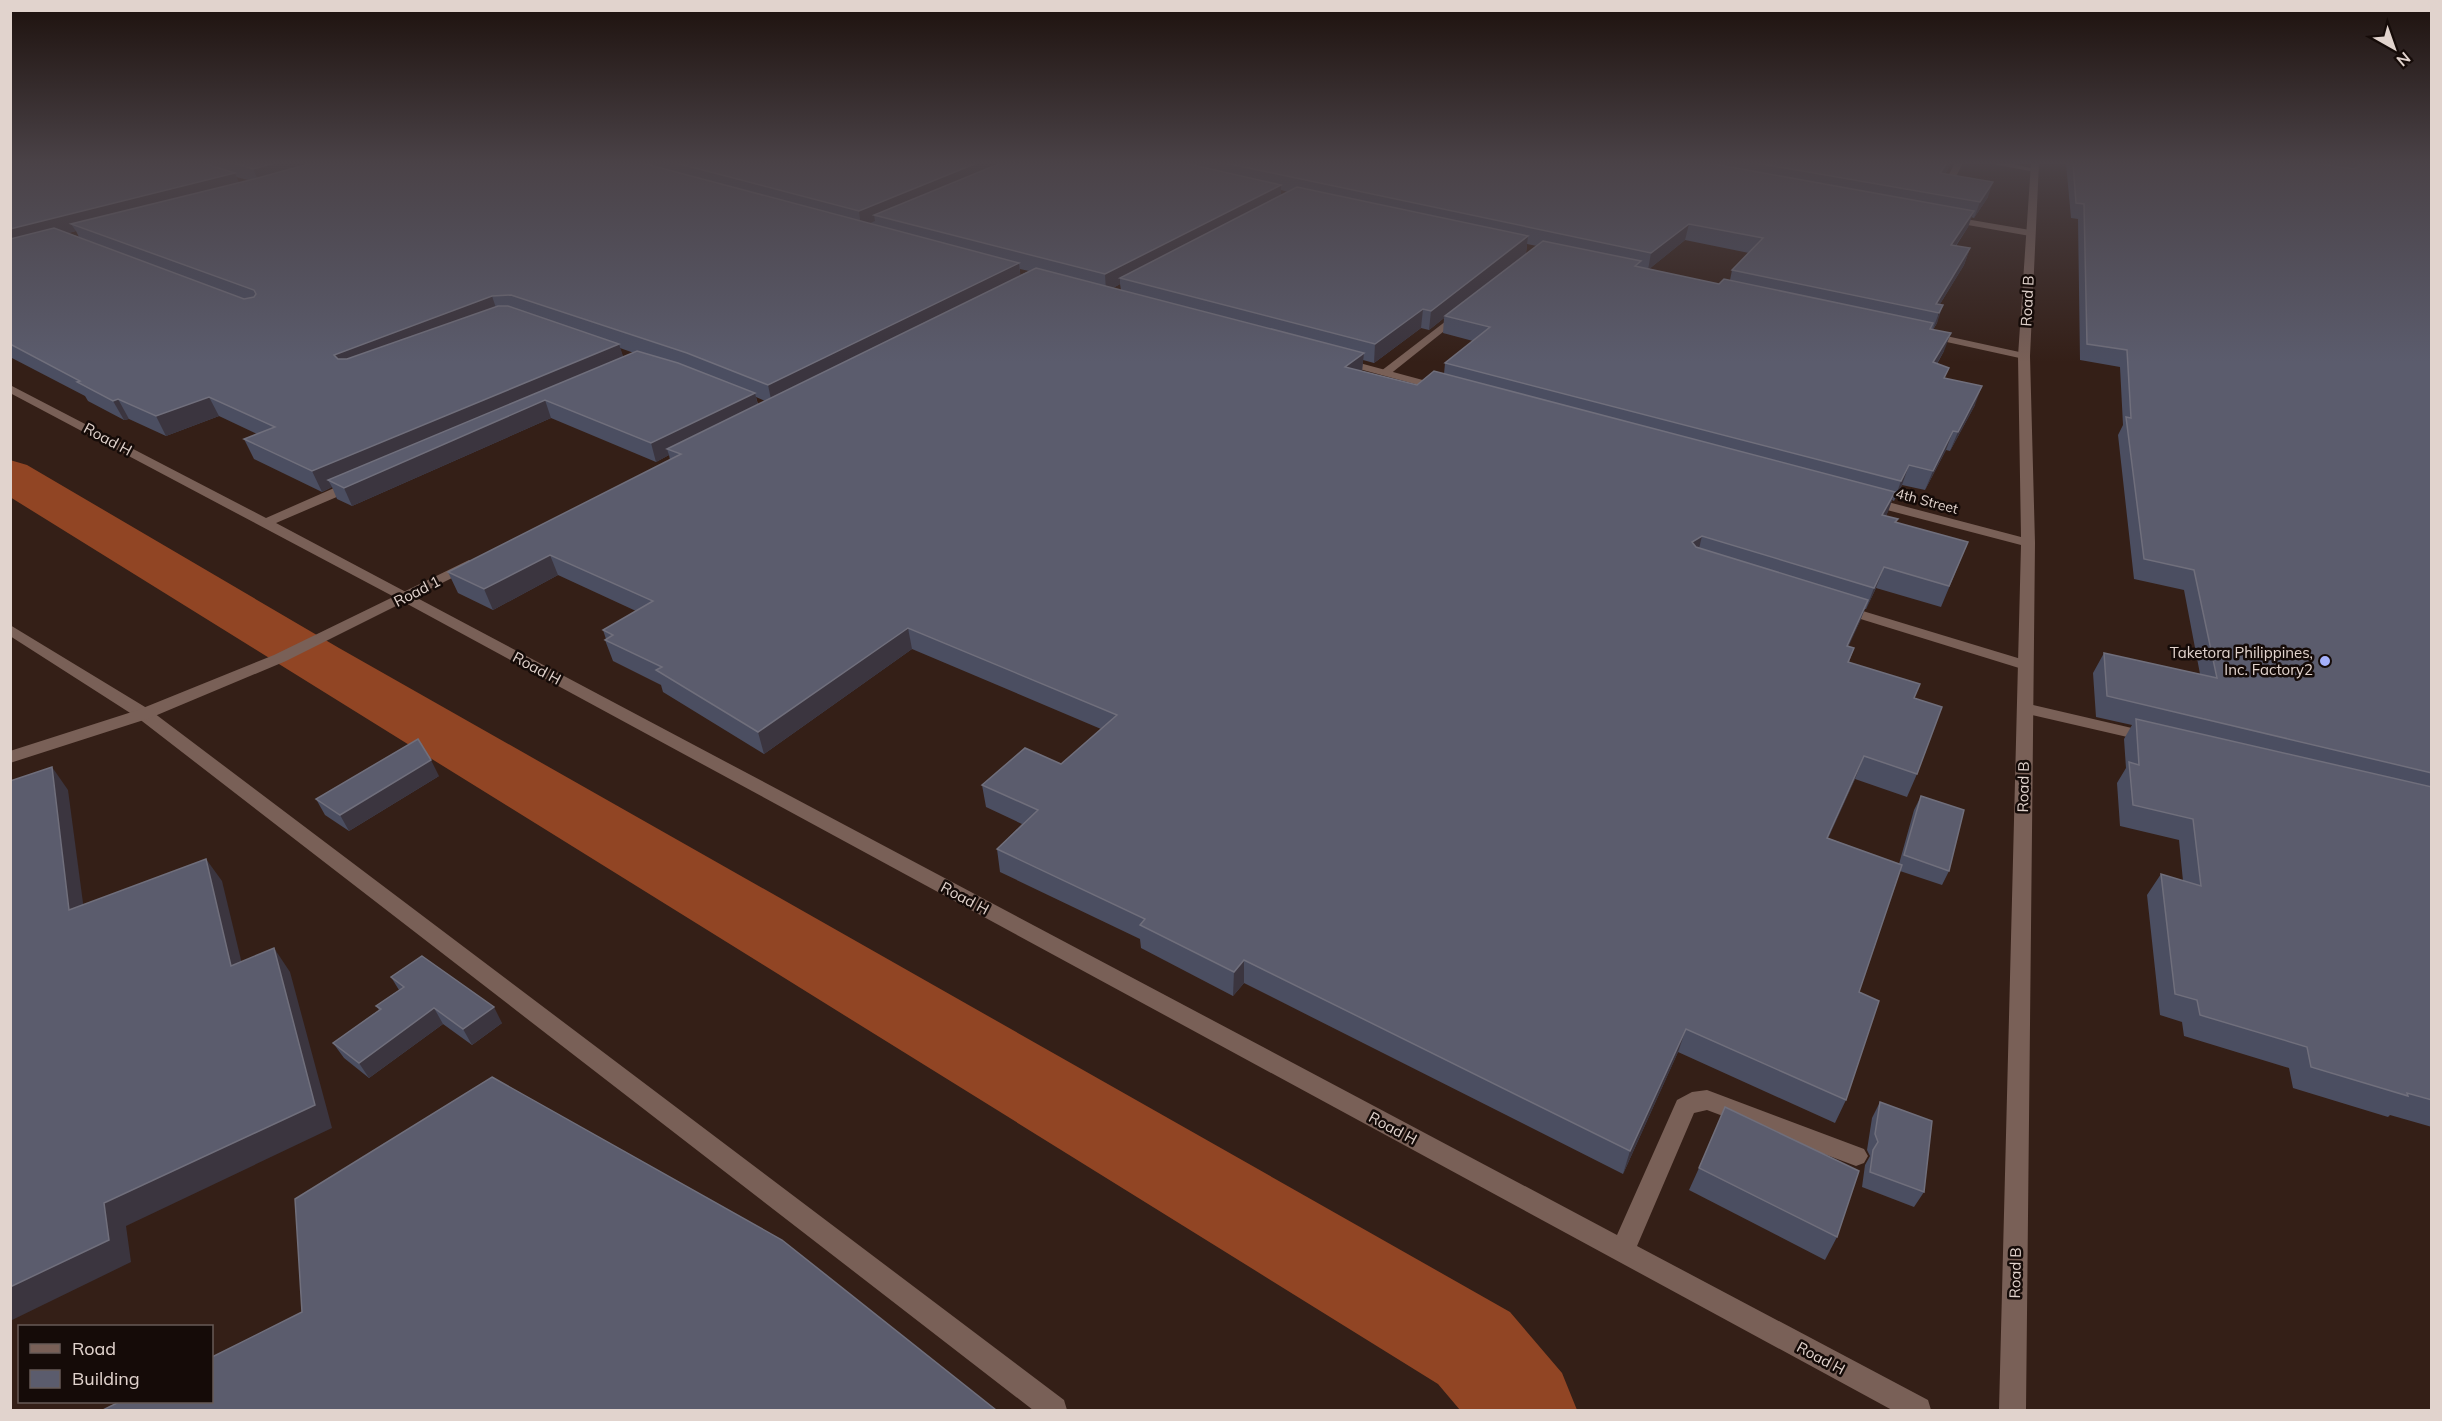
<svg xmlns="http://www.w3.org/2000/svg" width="2442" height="1421" font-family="Mulish,sans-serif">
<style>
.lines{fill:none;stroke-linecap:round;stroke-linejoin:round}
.river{fill:#914524;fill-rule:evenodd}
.service{fill:#796057;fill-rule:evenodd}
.minor{fill:#796057;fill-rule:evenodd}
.wall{fill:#4b4e61;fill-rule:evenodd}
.shaded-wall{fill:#3b353f}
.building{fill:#5b5c6d;stroke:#706f7c;stroke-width:1.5}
.poi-dot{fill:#a5b1fc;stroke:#150b08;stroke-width:2}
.labels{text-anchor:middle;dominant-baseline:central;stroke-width:5;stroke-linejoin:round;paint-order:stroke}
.far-street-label{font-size:14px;fill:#e1d3cd;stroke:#150b08}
.street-label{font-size:15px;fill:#e1d3cd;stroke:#150b08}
.poi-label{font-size:15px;fill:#e1d3cd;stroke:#150b08;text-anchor:end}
</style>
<rect width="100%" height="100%" fill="#341f17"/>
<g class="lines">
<!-- river -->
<path class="river" d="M10,460L27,465L339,648L1510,1312L1562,1373L1577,1410H1460L1438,1384L10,497Z"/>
<!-- service -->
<g class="service">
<path d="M1955,163H1963L1952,184H1946L1945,182Z"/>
<path d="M1987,163H2009L2039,170L2035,172Z"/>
<path d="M1948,216L2030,230L2035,233L2030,236L1945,221V217Z"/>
<path d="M1459,311L1463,312V316L1389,375H1381V371Z"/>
<path d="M1928,332L2024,353L2030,356L2024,359L1924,337V333Z"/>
<path d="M10,385L266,518L350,481H360L362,484L360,487L276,523L1617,1235L1677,1100L1692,1092L1707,1090L1864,1149L1868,1156L1864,1163L1856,1166L1707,1110L1694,1113L1637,1246L1928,1400L1931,1410H1892L400,600L10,393Z"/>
<path d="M1843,605L2031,662L2033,665L2031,668H2019L1838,612L1836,609L1838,606Z"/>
<path d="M10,625L150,710L1064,1400L1067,1410H1033L138,718L10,636Z"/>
<path d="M2025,703L2149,732L2155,733L2157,737L2155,741L2149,742L2019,712L2017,708L2019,704Z"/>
</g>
<!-- minor -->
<g class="minor">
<path d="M2031,163H2039L2030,356L2035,543L2026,1410H1999L2021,545L1864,504L1862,501L1869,497L2021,537L2018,356Z"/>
<path d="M1341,358L1445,386L1447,388L1441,391L1337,363L1335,361Z"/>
<path d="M469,560L474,561L476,564L474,567L286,661L150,718L10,763V751L138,710L274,655Z"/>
</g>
</g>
<!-- wall -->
<g class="wall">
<path d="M10,163H1952L1945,174L1988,197L1974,218L1971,217L1968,227L1956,246L1970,248L1964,265L1940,304L1937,323L1933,330L1944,351L1937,364L1945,378L1975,405L1950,451L1946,450L1925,490L1902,485L1894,501L1892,500L1886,516L1898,519L1896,523L1968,542L1941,607L1876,588L1866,609H1865L1860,621L1848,646L1854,648L1849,662L1914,698L1917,774L1907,797L1855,779L1828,838L1899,864L1914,810L1921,796L1949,871L1942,885L1900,871L1859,992L1846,1100L1835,1123L1678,1052L1623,1174L1244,983L1233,996L1141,948L1140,939L1000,872L997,849L1022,824L986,807L982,785L1061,764L1101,729L912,649L764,754L663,692L661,685L613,661L605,640L606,639L603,630L636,611L558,575L493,610L458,593L448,572L670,460L669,455L656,462L551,418L352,506L337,499L332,487L322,492L254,459L244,439L257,434L219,416L166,436L129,419L124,420L88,401L85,396L10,357ZM236,177L248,180L239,183ZM1281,190L1288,192L1281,195ZM76,231L79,237L68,233ZM1685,240L1749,253L1732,270L1730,280L1719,284L1649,269ZM1527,244L1537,246L1500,274L1526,253ZM1020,269L1029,271L1020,275ZM1120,284L1121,290L1113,288ZM1444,318L1443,333L1473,341L1445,363L1444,374L1417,385L1362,371L1363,360L1374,363L1421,328L1429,330ZM620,348L634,353L623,357ZM756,397L765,401L758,404Z"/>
<path d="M2066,163H2432V1127L2390,1115L2388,1117L2293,1088L2289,1068L2184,1036L2182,1022L2160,1015L2147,895L2161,874L2183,881L2179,840L2120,826L2117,783L2126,768L2124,739L2132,725L2096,717L2093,673L2104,653L2200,674L2184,590L2134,579L2118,435L2123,425L2120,367L2080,360L2078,219L2071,218Z"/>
<path d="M439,776L349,831L325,815L316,799Z"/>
<path d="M391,977L502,1023L472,1045L443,1024L369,1078L344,1058L333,1043L379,1010L376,1006L399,990Z"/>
<path d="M1880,1102L1924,1192L1914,1207L1862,1187L1865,1165L1870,1156L1867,1150L1872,1118Z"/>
<path d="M1699,1168L1837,1237L1825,1260L1689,1190Z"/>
</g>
<!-- shaded-wall -->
<g class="shaded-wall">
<path d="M275,163H339L260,184L253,169Z"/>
<path d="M977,163H1015L874,215L875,221L861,227L859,211Z"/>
<path d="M1947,163H1952L1935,188L1940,173Z"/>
<path d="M235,173L241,188L71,224L76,231L10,248V229Z"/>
<path d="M1993,182L1988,197L1974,218L1980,202Z"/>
<path d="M1281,185V200L1120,278V284L1106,292L1105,274Z"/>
<path d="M1974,211L1968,227L1945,261L1951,245Z"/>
<path d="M1689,224L1685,240L1648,270L1651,253Z"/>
<path d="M1528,236L1526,253L1446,317L1445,316L1444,318L1429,330L1431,311Z"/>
<path d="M1970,248L1964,265L1935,312L1936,304Z"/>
<path d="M1019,263L1021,280L772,404L768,385Z"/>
<path d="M492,296L498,314L342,373L334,355Z"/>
<path d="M1943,305L1937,323L1932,331L1939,313Z"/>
<path d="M1423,309L1421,328L1374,363L1375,344Z"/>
<path d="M1951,333L1944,351L1927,380L1933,362Z"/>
<path d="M619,344L625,362L328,480L332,487L322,492L312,471Z"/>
<path d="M1364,353L1362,371L1345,367Z"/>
<path d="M1982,386L1975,405L1950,451L1958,432Z"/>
<path d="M755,393L759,410L667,449L669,455L656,462L651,443Z"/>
<path d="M209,397L219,416L166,436L156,416Z"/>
<path d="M118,399L129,419L124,420L113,401Z"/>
<path d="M545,400L551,418L352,506L344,488Z"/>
<path d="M1953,431L1946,450L1925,490L1933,471Z"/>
<path d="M1909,465L1902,485L1894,501L1901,481Z"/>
<path d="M1895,492L1888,512L1875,535L1882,515Z"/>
<path d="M1702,536L1697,557L1692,542Z"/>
<path d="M550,555L558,575L493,610L484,589Z"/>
<path d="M1884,567L1876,588L1866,609L1874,588Z"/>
<path d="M1868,600L1860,621L1839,668L1847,646Z"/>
<path d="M908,628L912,649L764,754L758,732Z"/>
<path d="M1864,756L1855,779L1818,861L1827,838Z"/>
<path d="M431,760L439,776L349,831L340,815Z"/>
<path d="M52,767L68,790L87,933L69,910Z"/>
<path d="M206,859L222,881L248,989L231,966Z"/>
<path d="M274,948L290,972L332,1128L126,1226L131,1262L10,1321V1287L104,1203Z"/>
<path d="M1244,960V983L1233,996L1234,972Z"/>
<path d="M494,1007L502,1023L472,1045L463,1029Z"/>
<path d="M434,1008L443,1024L369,1078L359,1063Z"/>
<path d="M1686,1029L1678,1052L1623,1174L1630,1151Z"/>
</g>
<!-- building -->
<g class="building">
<path d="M10,163H202L235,173L10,229Z"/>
<path d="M234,163H275L253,169Z"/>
<path d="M312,163H642L1019,263L768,385L687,353L511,295L492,296L334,355L338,359H347L498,306H508L619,344L312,471L244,439L275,427L209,397L156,416L118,399L113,401L77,382L80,381L10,344V239L54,228L244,299L254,297L256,294L254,290L71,224L254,179Z"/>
<path d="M676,163H977L859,211Z"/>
<path d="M1001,163H1184L1281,185L1105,274L874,215Z"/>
<path d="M1225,163H1708L1974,211L1951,245L1970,248L1936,304L1943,305L1939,313L1732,270L1763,238L1689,224L1651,253Z"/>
<path d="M1756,163H1947L1940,173L1993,182L1980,202Z"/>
<path d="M2073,163H2313L2354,169L2360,165L2358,163H2432V773L2107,696L2104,653L2217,678L2194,570L2144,559L2126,417L2131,418L2127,350L2087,344L2084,204L2076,203Z"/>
<path d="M1297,187L1528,236L1431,311L1423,309L1375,344L1120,278Z"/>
<path d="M1543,241L1641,261L1635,266L1719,284L1724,279L1933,323L1930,329L1951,333L1933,362L1949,368L1944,378L1982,386L1958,432L1953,431L1933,471L1909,465L1901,481L1445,363L1490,327L1445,316Z"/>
<path d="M1036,268L1364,353L1345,367L1417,385L1434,371L1895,492L1882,515L1898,519L1895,522L1968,542L1949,586L1884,567L1874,588L1702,536L1692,542L1696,547L1868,600L1847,646L1854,648L1848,662L1920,684L1914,698L1942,707L1917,774L1864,756L1827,838L1902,865L1859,992L1879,1001L1846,1100L1686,1029L1630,1151L1244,960L1234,972L1140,925L1145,919L997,849L1038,810L982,785L1025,748L1061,764L1117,715L908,628L758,732L656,670L662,667L605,640L613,635L603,630L653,601L550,555L484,589L448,572L681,454L667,449Z"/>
<path d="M637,351L678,363L755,393L651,443L545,400L344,488L328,480Z"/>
<path d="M2136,719L2432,787V1100L2407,1093L2408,1096L2311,1067L2307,1047L2200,1015L2197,1000L2175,994L2161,874L2201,886L2193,819L2133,805L2129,762L2139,765Z"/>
<path d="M418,739L431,760L340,815L316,799Z"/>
<path d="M52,767L69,910L206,859L231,966L274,948L315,1105L104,1203L109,1240L10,1287V781Z"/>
<path d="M1921,796L1964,810L1949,871L1904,855Z"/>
<path d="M422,956L494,1007L463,1029L434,1008L359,1063L333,1043L381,1009L376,1006L404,987L391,977Z"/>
<path d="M492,1077L782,1240L996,1410H103L121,1401H212V1357L302,1312L295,1199Z"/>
<path d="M1880,1102L1932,1121L1924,1192L1870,1172L1873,1150L1878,1142L1875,1134Z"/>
<path d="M1725,1107L1859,1171L1837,1237L1699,1168Z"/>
</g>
<!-- sky -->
<linearGradient id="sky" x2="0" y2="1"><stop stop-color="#1d110d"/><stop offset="0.45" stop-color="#4a4247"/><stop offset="1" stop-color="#4a4247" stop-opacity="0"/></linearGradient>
<rect width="2442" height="362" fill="url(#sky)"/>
<!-- markers -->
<circle class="poi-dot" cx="2325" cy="661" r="6"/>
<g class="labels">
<!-- far-street labels -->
<g class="far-street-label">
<text transform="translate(1927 501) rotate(15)">4th Street</text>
</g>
<!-- street labels -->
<g class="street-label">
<text transform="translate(2027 301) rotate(-87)">Road B</text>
<text transform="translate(108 439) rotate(28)">Road H</text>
<text transform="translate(417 591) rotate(-27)">Road 1</text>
<text transform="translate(537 668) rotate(28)">Road H</text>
<text transform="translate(2023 787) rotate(-89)">Road B</text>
<text transform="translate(965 898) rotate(28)">Road H</text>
<text transform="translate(1393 1128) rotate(28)">Road H</text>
<text transform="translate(2015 1273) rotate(-89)">Road B</text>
<text transform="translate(1821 1358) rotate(28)">Road H</text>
</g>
<!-- poi labels -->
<g class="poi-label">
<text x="2313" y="652">Taketora Philippines,<tspan x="2313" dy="17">Inc. Factory2</tspan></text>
</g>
</g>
<!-- border -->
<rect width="2442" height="1421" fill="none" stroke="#e1d3cd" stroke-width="24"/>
<!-- legend -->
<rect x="18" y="1325" width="195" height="78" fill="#150b08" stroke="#675b57" stroke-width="1.5"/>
<rect x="30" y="1344" width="30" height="9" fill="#796057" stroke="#675b57" stroke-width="1.5"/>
<text x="72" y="1355" font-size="18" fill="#e1d3cd">Road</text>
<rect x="30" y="1370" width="30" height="18" fill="#5b5c6d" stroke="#675b57" stroke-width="1.5"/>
<text x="72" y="1385" font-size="18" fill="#e1d3cd">Building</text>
<!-- north arrow -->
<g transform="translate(2394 48) rotate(140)" stroke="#150b08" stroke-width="4.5" paint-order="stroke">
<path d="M0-4.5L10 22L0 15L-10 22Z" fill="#e1d3cd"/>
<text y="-9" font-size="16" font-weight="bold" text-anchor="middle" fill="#e1d3cd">N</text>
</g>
</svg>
